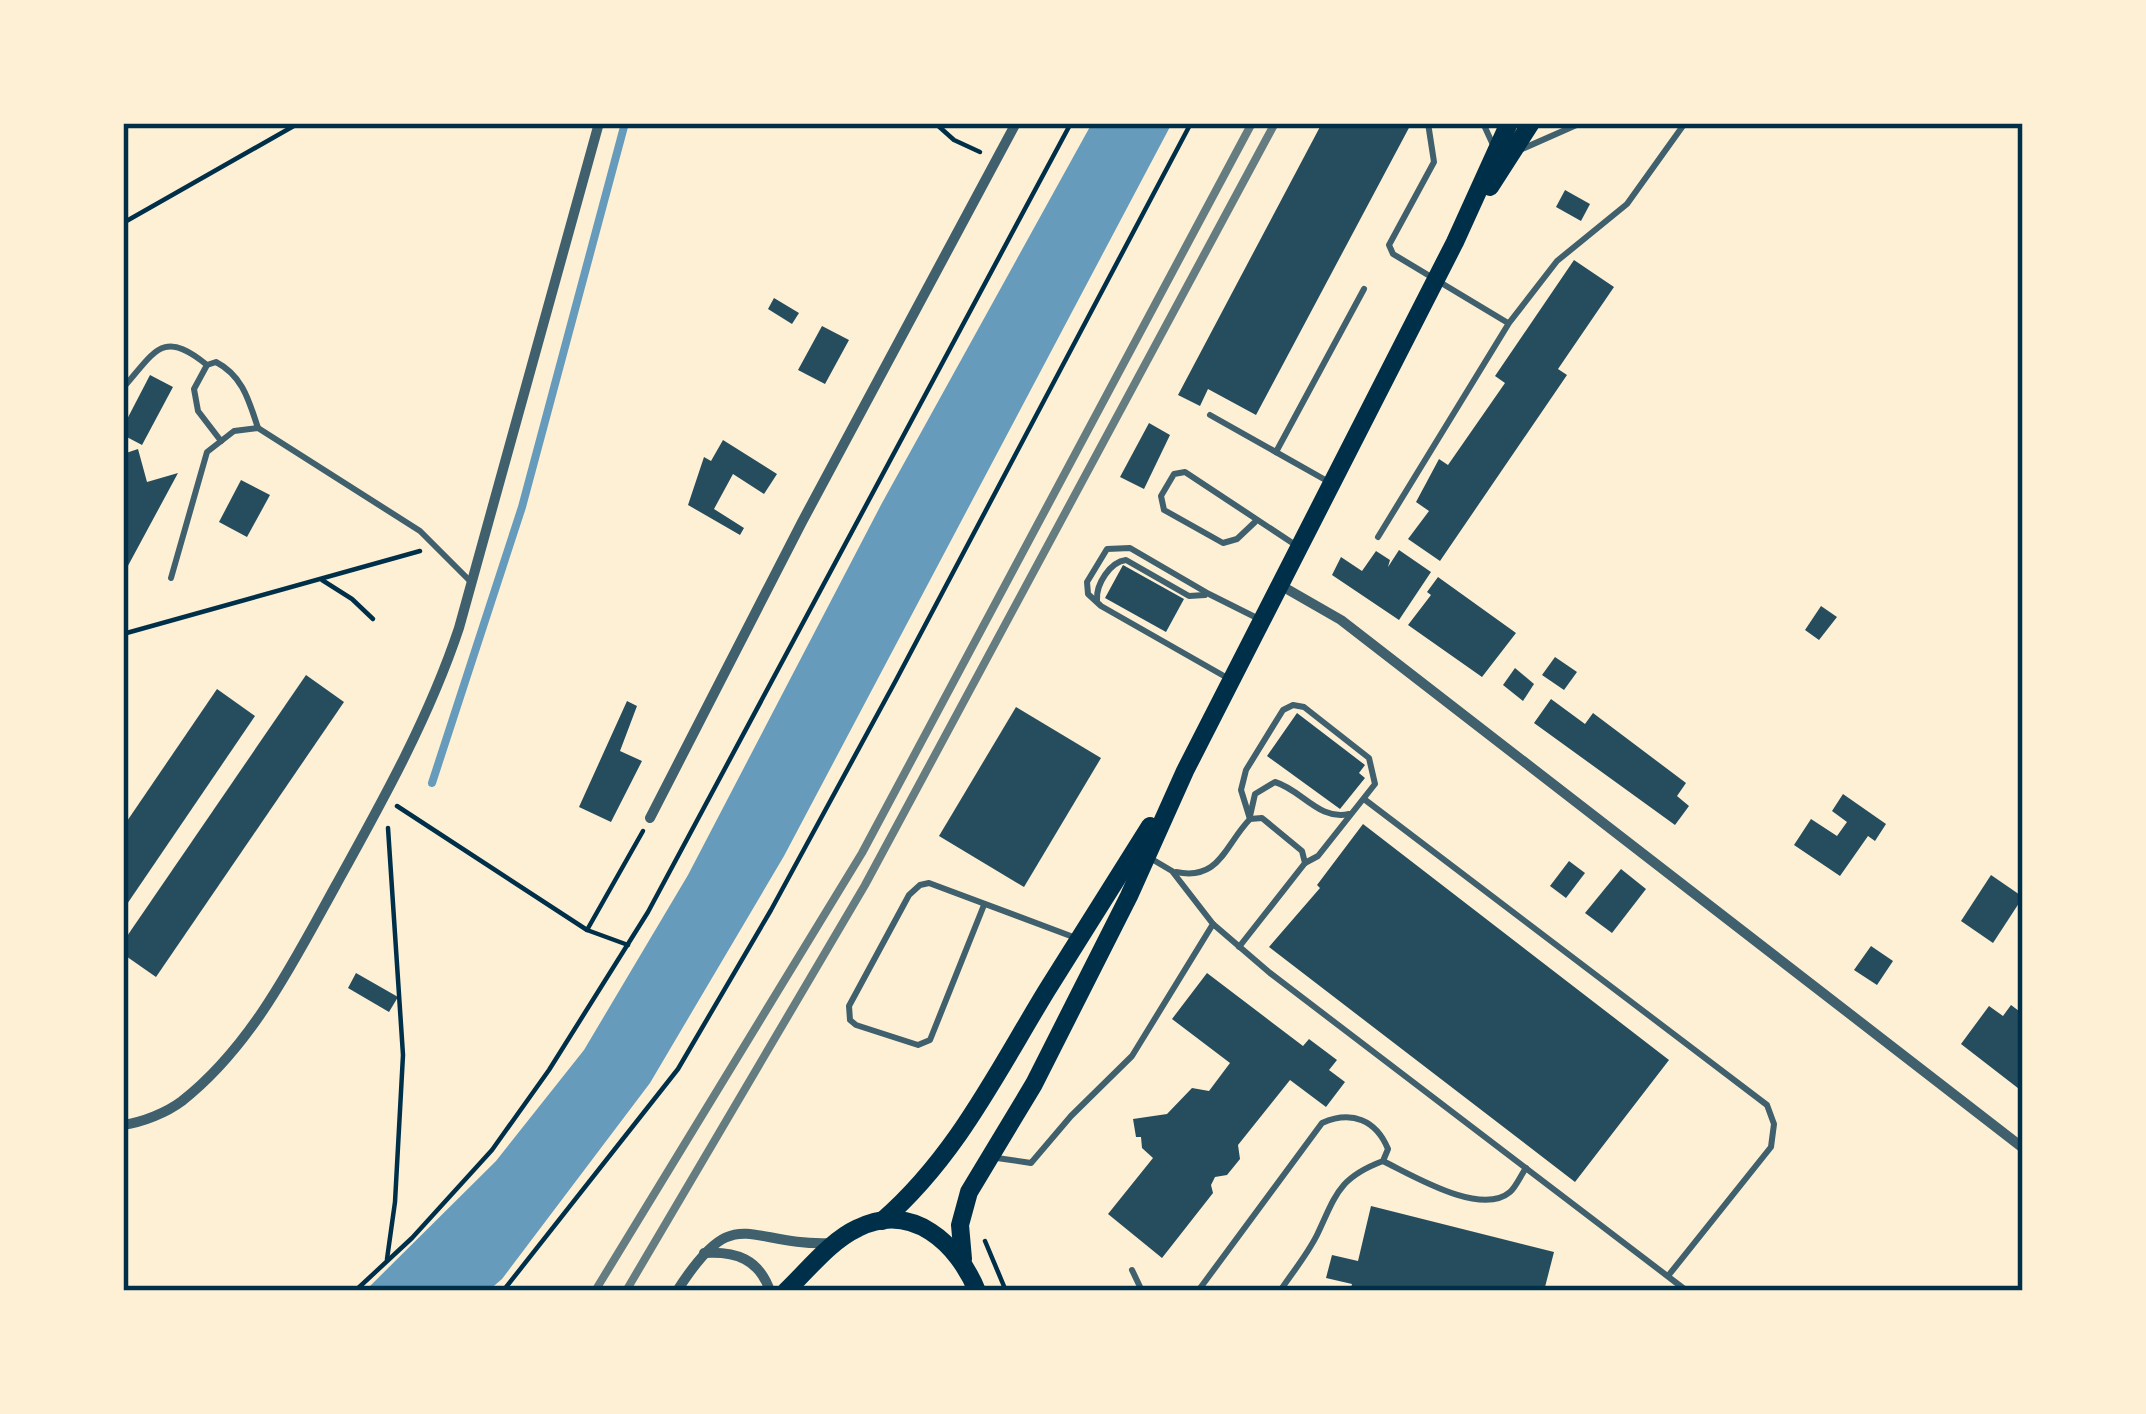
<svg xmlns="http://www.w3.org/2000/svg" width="2146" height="1414" font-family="'Work Sans',sans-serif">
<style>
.water{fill:#669bbc}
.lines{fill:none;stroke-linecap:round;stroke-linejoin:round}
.stream{stroke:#669bbc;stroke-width:8}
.building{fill:#264d5e}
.path{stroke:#003049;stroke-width:4.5}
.service{stroke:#3f606c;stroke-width:6}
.minor{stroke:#3f606c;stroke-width:10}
.primary{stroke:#003049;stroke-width:18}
.rail{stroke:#657d81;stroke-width:8}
.neatline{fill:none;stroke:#003049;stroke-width:4.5}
</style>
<rect width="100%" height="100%" fill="#fdf0d5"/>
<!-- water -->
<path class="water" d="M1092,123H1172L784,856L650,1083L502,1279L488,1291H365L496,1161L584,1050L688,875L882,503Z"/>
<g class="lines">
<!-- stream -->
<path class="stream" d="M432,783L522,507L625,123"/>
</g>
<!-- building -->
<g class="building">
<path d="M1322,123L1411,124L1256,415L1208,389L1200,406L1178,395Z"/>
<path d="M1565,190L1590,204L1581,221L1556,207Z"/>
<path d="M1574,260L1614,287L1558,369L1567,375L1440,561L1408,539L1429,511L1416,502L1439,459L1448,465L1505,383L1495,376Z"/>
<path d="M774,298L799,313L792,324L768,309Z"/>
<path d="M822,326L849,340L825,384L798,370Z"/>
<path d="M150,375L173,387L142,445L123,435V427Z"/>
<path d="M1149,423L1170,435L1144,489L1120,477Z"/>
<path d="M723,440L777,474L764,494L733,474L714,509L744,528L740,535L688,505L704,457L711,461Z"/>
<path d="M138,449L147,482L178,473L123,575V454Z"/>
<path d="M241,480L270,495L247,537L219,522Z"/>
<path d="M1399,550L1431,572L1399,620L1332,575L1341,557L1362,571L1376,551L1390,560L1388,567Z"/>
<path d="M1123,565L1184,599L1166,632L1105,598Z"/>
<path d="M1438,577L1516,633L1482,677L1408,625L1431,595L1427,592Z"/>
<path d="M1821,606L1837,617L1819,640L1805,630Z"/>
<path d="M1555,657L1577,672L1564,690L1542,675Z"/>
<path d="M1515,668L1534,684L1523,701L1503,685Z"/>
<path d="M306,675L344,702L156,977L123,954V942Z"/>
<path d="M217,689L255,716L123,910V827Z"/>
<path d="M1551,699L1585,724L1593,713L1686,783L1677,796L1689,806L1675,825L1534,723Z"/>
<path d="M627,701L637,706L620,751L642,761L611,822L579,807Z"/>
<path d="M1016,707L1101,758L1024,887L939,836Z"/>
<path d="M1297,713L1365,765L1359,773L1365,778L1340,809L1267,756Z"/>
<path d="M1843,794L1886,824L1875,841L1868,836L1840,876L1794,845L1811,819L1837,836L1847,822L1832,811Z"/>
<path d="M1363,824L1669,1060L1575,1182L1269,947L1320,888L1317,885Z"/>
<path d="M1569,861L1585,873L1566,898L1550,886Z"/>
<path d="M1621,869L1646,889L1612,933L1585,913Z"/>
<path d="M1991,875L2023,897L1993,943L1961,921Z"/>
<path d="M1871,946L1893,961L1877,985L1854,970Z"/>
<path d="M356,973L398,997L389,1012L348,988Z"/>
<path d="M1207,973L1303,1046L1309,1039L1337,1060L1329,1070L1345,1082L1326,1107L1290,1080L1238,1145L1240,1159L1227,1175L1215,1177L1211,1185L1213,1193L1162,1258L1108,1214L1153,1158L1142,1148L1141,1137H1136L1133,1119L1167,1114L1192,1088L1209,1091L1230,1063L1172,1019Z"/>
<path d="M2011,1005L2023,1014V1092L1961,1044L1989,1006L2003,1016Z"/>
<path d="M1371,1206L1554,1252L1544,1291H1350L1352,1284L1326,1278L1332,1255L1358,1261Z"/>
</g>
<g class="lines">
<!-- path -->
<g class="path">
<path d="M935,123L954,140L980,152"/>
<path d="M123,223L299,123"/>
<path d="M322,580L352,599L373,619"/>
<path d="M123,634L420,551"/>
<path d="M397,806L587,930L628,945"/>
<path d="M587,930L643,831"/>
<path d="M985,1241L1006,1291"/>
<path d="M387,1259L395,1202L403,1055L388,828"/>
<path d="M355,1291L412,1238L492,1150L549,1070L648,912L1071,123"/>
<path d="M503,1291L678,1069L771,910L895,682L1191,123"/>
</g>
<!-- service -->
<g class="service">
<path d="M1428,123L1434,162L1389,245L1393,254L1508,323"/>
<path d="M1483,123L1494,147"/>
<path d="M1522,149L1581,123"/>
<path d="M123,388C155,352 162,328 207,365"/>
<path d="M1210,415L1329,482"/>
<path d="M221,441L198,411L194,389L207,365L216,362C243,376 249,401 258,428"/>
<path d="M1276,452L1364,289"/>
<path d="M1255,522L1237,539L1223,543L1164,510L1161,496L1174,474L1185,472L1297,546"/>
<path d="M1378,537L1509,323L1557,261L1627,204L1685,123"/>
<path d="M171,578L207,452L234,431L258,428L420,531L470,581"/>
<path d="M1097,600C1096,584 1110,562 1126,560L1189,596L1205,595"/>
<path d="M1231,680L1101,606L1088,594L1087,582L1107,549L1130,548L1209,594L1259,619"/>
<path d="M1364,799L1767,1105L1774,1124L1771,1147L1668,1276"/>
<path d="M1250,816L1255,794L1275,782C1302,790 1319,821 1349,814"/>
<path d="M1250,819L1241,790L1246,770L1283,710L1293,705L1304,707L1369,758L1375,784L1318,856L1305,863"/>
<path d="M1150,858L1172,871L1213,924L1270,973L1687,1291"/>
<path d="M1176,872C1220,881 1224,846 1250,819L1262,818L1302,851L1305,863L1239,947"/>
<path d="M984,905L930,1040L918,1045L856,1025L850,1020L849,1006L909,895L920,885L929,883L1076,938"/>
<path d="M997,1158L1031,1163L1071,1116L1132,1056L1213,924"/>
<path d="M1383,1161C1412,1175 1481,1217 1510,1192C1516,1187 1521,1175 1526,1168"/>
<path d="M1132,1270L1142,1291"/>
<path d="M1198,1291L1322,1123C1352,1110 1376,1120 1388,1149L1383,1161C1338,1178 1336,1195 1317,1235C1307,1255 1292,1273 1280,1291"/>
</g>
<!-- minor -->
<g class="minor">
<path d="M1280,585L1341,620L2023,1148"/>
<path d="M650,818L802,522L1016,123"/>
<path d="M123,1125C143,1122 166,1113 182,1101C252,1046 294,961 336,885C382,802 429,718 459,628L599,123"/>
<path d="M704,1253C736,1251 759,1259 770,1291"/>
<path d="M677,1291C736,1198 746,1247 832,1243"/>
</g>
<!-- primary -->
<g class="primary">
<path d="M1490,187L1531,123"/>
<path d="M882,1221C956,1157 997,1072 1047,990C1081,935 1116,881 1150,826"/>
<path d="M963,1259L960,1225L969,1192L1034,1084L1129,896L1185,771L1455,242L1509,123"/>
<path d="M786,1291C808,1270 830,1241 858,1228C912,1201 958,1244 977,1291"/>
</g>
<!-- rail -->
<g class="rail">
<path d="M595,1291L862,853L1252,123"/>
<path d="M626,1291L865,885L1275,123"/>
</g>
</g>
<!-- border -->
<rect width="2146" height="1414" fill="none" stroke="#fdf0d5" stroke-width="252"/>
<rect x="126" y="126" width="1894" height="1162" class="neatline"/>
</svg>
